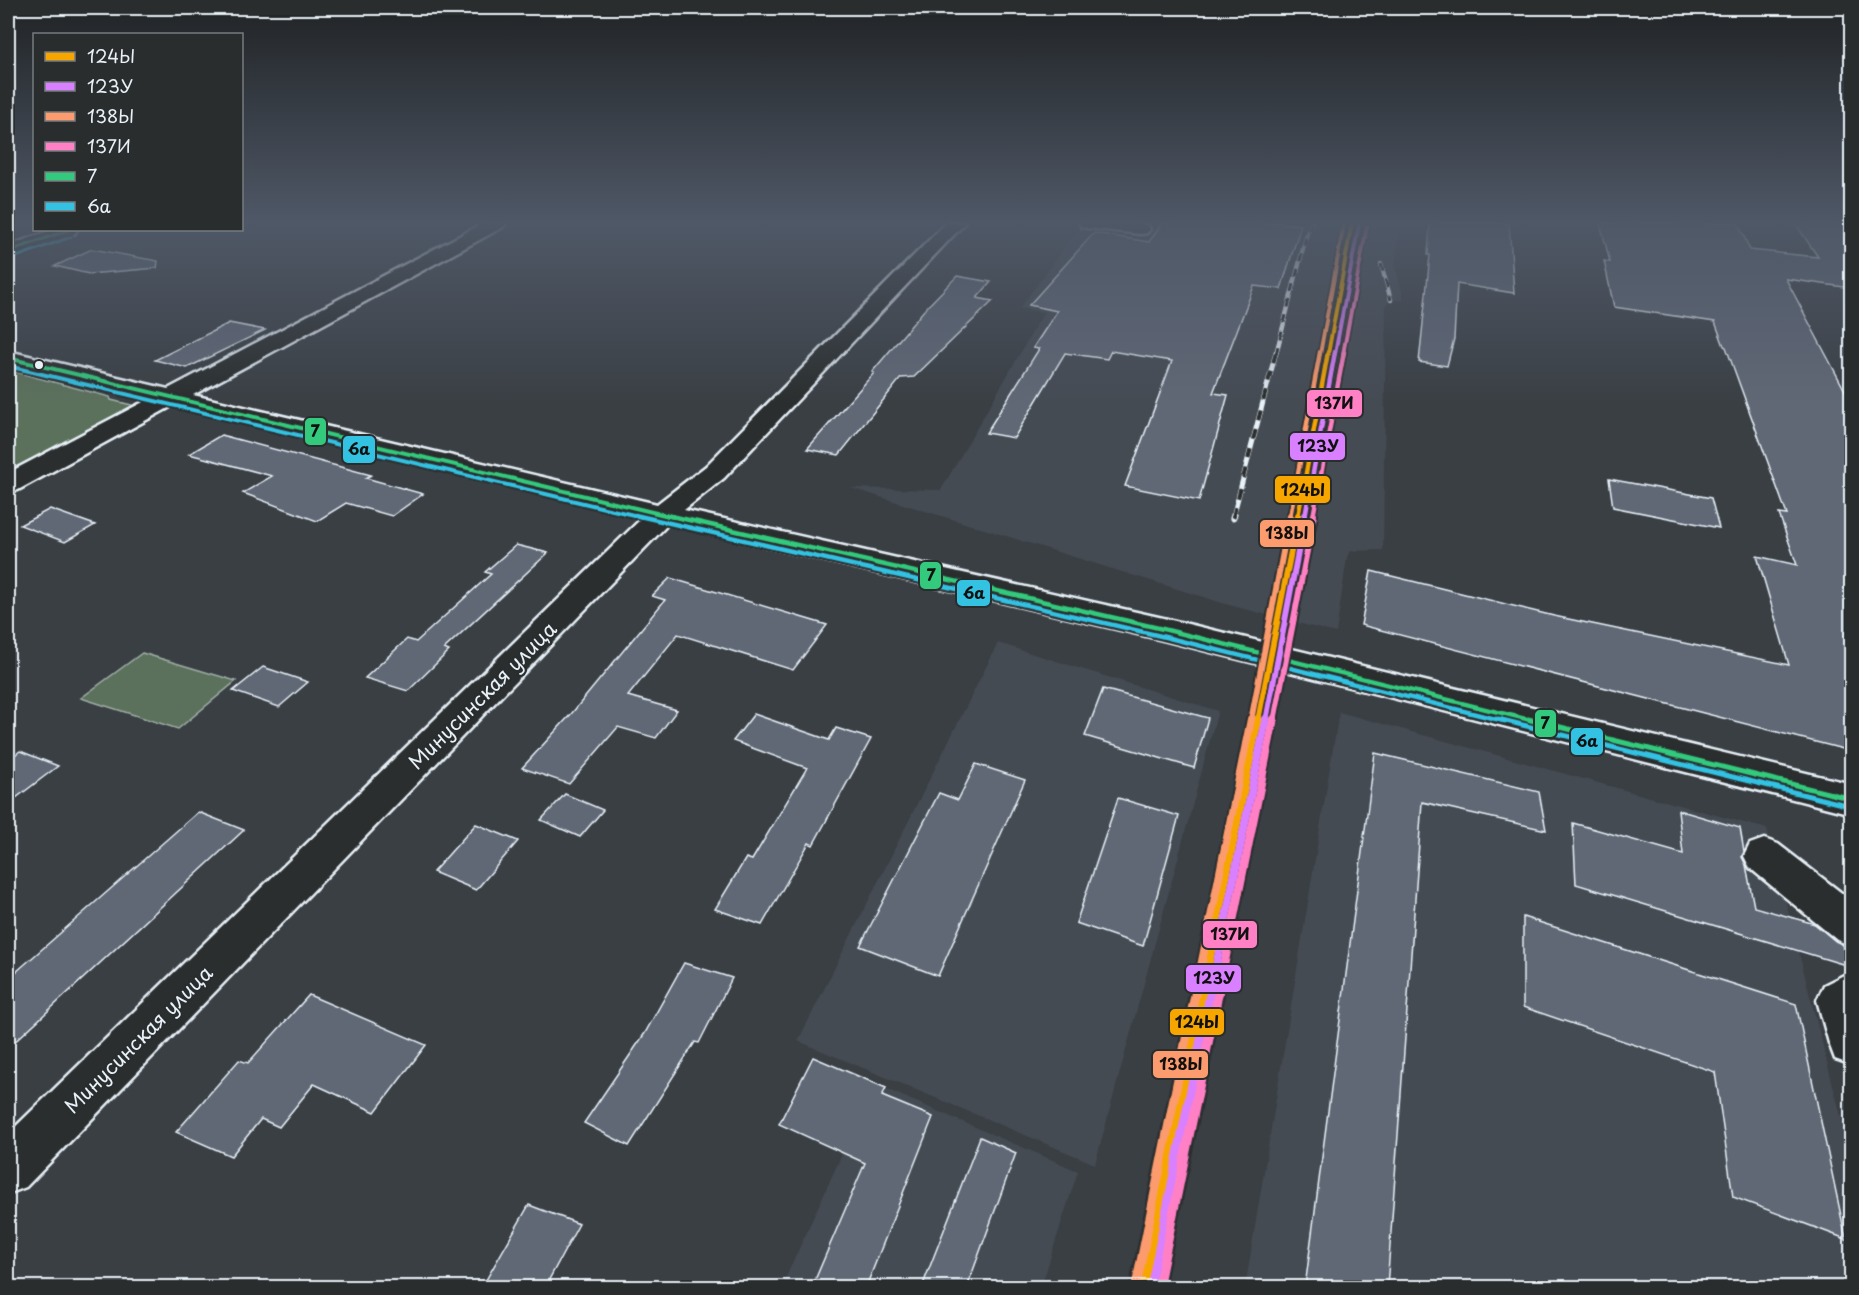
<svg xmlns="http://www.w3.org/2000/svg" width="1859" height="1295" font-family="'Playpen Sans',sans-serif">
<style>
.built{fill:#454b53}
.green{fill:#5b715c;stroke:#a2b1aa;stroke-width:1.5}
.building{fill:#606876;stroke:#e8f1f8;stroke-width:1.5}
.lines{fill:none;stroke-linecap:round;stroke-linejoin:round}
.minor-casing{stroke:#e8f1f8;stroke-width:5}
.minor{fill:#2a2d2e;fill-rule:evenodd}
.rail-far2-casing{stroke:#e8f1f8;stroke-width:4.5}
.rail-far1-casing{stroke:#e8f1f8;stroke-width:5}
.rail-casing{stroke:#e8f1f8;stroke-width:7}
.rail-far2{stroke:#2a2d2e;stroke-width:3;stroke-dasharray:8;stroke-linecap:butt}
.rail-far1{stroke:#2a2d2e;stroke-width:4;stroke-dasharray:10;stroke-linecap:butt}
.rail{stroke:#2a2d2e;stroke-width:4.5;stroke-dasharray:13;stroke-linecap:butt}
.bus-1-far3-casing{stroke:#2a2d2e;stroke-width:6}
.bus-1-far2-casing{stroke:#2a2d2e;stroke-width:8}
.bus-1-far1-casing{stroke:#2a2d2e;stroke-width:9}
.bus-1-casing{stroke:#2a2d2e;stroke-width:10}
.bus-2-far3-casing{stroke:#2a2d2e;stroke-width:6}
.bus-2-far2-casing{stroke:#2a2d2e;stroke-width:8}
.bus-2-far1-casing{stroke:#2a2d2e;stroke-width:9}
.bus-2-casing{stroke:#2a2d2e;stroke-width:10}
.bus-1-far3{stroke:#33ca7d;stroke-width:3}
.bus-1-far2{stroke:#33ca7d;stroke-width:4}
.bus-1-far1{stroke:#33ca7d;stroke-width:4.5}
.bus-1{stroke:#33ca7d;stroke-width:5}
.bus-2-far3{stroke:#33c2e2;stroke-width:3}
.bus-2-far2{stroke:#33c2e2;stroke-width:4}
.bus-2-far1{stroke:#33c2e2;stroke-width:4.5}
.bus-2{stroke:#33c2e2;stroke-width:5}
.rail-1-far4-casing{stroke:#2a2d2e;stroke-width:7}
.rail-1-far3-casing{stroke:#2a2d2e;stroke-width:8}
.rail-1-far2-casing{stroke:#2a2d2e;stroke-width:10}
.rail-1-far1-casing{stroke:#2a2d2e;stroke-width:12}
.rail-1-casing{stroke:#2a2d2e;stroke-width:14}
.rail-2-far4-casing{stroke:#2a2d2e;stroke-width:7}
.rail-2-far3-casing{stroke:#2a2d2e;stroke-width:8}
.rail-2-far2-casing{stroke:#2a2d2e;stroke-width:10}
.rail-2-far1-casing{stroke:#2a2d2e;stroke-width:12}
.rail-2-casing{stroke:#2a2d2e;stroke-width:14}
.rail-3-far4-casing{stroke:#2a2d2e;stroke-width:7}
.rail-3-far3-casing{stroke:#2a2d2e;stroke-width:8}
.rail-3-far2-casing{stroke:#2a2d2e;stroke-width:10}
.rail-3-far1-casing{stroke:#2a2d2e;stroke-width:12}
.rail-3-casing{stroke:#2a2d2e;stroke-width:14}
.rail-4-far4-casing{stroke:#2a2d2e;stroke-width:7}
.rail-4-far3-casing{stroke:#2a2d2e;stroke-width:8}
.rail-4-far2-casing{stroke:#2a2d2e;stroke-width:10}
.rail-4-far1-casing{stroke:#2a2d2e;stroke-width:12}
.rail-4-casing{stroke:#2a2d2e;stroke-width:14}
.rail-1-far4{stroke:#f7a600;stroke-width:4}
.rail-1-far3{stroke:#f7a600;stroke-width:4.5}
.rail-1-far2{stroke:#f7a600;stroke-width:6}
.rail-1-far1{stroke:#f7a600;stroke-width:8}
.rail-1{stroke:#f7a600;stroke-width:9}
.rail-2-far4{stroke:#d880ff;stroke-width:4}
.rail-2-far3{stroke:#d880ff;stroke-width:4.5}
.rail-2-far2{stroke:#d880ff;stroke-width:6}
.rail-2-far1{stroke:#d880ff;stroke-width:8}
.rail-2{stroke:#d880ff;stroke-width:9}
.rail-3-far4{stroke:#fc9b6d;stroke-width:4}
.rail-3-far3{stroke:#fc9b6d;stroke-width:4.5}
.rail-3-far2{stroke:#fc9b6d;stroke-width:6}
.rail-3-far1{stroke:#fc9b6d;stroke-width:8}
.rail-3{stroke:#fc9b6d;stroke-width:9}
.rail-4-far4{stroke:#ff80c5;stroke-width:4}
.rail-4-far3{stroke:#ff80c5;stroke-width:4.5}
.rail-4-far2{stroke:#ff80c5;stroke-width:6}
.rail-4-far1{stroke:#ff80c5;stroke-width:8}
.rail-4{stroke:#ff80c5;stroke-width:9}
.bus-dot{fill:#e8f1f8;stroke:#2a2d2e;stroke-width:2}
.labels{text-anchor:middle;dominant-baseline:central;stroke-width:4.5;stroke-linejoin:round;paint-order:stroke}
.street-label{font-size:20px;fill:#e8f1f8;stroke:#2a2d2e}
.line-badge{stroke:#2a2d2e;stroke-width:2}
.pale-badge-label{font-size:16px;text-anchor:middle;font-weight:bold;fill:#111}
</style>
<rect width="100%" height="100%" fill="#3a3f44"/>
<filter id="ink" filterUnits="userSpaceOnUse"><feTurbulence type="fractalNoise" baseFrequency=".0167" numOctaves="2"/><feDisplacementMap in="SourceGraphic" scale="12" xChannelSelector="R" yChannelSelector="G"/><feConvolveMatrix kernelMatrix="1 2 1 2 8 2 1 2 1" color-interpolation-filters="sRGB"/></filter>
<g filter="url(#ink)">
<!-- built -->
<g class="built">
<path d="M1157,223H1400L1395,265L1404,300H1391L1386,305L1383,550L1351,551L1347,557L1336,633L1229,605L851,488L941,490L1044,312L1020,308L1079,228L1146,238Z"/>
<path d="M998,643L1218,711L1095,1164L798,1041Z"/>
<path d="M1339,712L1767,829L1851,1155V1287L1245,1288Z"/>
<path d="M874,1084L1078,1171L1041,1287L781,1288Z"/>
</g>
<!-- green -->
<g class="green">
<path d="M8,370L110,397L111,400L136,406L8,473Z"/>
<path d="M142,653L236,681L178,729L81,698Z"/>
</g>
<!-- building -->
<g class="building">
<path d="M1162,223H1281L1301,225L1281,289L1254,286L1213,393L1228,395L1199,501L1125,486L1172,361L1111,351L1107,359L1065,353L1014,438L986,433L1039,349L1033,348L1057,311L1029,305L1094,233L1149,242Z"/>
<path d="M1430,223H1509L1514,293L1457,284L1454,339L1447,366L1419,362L1430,255H1428Z"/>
<path d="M1600,223H1738L1750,250L1818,257L1795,223H1851V288L1786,279L1851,402V751L1361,625L1371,571L1554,616L1789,665L1757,556L1797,565L1779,514L1787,515L1726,347L1724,346L1715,322L1614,307L1604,261L1610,262Z"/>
<path d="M92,249L158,261L157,268L89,274L55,266Z"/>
<path d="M957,276L991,282L977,298L993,301L914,377L901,378L839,455L807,449L874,373L872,372L925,309Z"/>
<path d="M229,323L265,330L187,368L155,360Z"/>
<path d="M221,435L371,475L366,478L423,494L392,516L346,503L317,521L243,493L272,476L189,454Z"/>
<path d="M1609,479L1711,498L1719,528L1613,507Z"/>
<path d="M50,509L95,525L65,542L20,525Z"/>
<path d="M516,545L548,553L444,649L449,651L408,691L365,678L407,639L416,642L491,574L485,572Z"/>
<path d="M670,578L827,625L793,670L678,634L628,696L677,710L656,738L618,727L569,784L522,768L572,713L665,600L652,596Z"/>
<path d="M263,667L308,682L279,707L233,691Z"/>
<path d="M1103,689L1208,718L1194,768L1085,736Z"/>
<path d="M754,714L829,740L836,728L871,739L813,845L809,843L762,925L715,909L746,858L752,860L807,768L733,741Z"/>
<path d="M20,751L58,766L8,804V760Z"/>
<path d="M1375,753L1539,792L1546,830L1422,802L1387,1287H1305Z"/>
<path d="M976,764L1025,780L938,976L860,946L939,793L958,800Z"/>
<path d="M565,794L603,810L580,837L541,820Z"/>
<path d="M1118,798L1179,816L1143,946L1076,923Z"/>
<path d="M1678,810L1740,828L1744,852L1742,857L1746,865L1754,907L1815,924L1842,945L1849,966L1576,884L1573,823L1683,854Z"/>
<path d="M198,812L244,830L8,1048V979Z"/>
<path d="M476,824L518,841L476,890L433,872Z"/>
<path d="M1523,917L1796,1004L1846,1239L1733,1197L1715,1072L1523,1007Z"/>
<path d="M684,963L732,978L699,1043L695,1042L629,1146L584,1123L645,1033Z"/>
<path d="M309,995L426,1045L375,1112L314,1084L279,1127L261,1119L231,1156L176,1132L239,1060L248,1063Z"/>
<path d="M813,1057L886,1088L882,1096L933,1117L866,1287H812L865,1163L779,1124Z"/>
<path d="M980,1137L1016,1153L967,1287H922Z"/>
<path d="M529,1205L579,1224L545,1287H482Z"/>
</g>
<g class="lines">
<!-- minor casing -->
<g class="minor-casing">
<g id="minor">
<path d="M484,223H506L503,227L193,395L657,504L706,466L946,223H965L724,478L684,510L1163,618L1852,784V814L1163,640L668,524L26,1187L8,1194V1134L642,518L174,405L18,490L8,492V473L149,399L8,365V351L168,389Z"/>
<path d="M1079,223H1134L1147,225L1150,229L1147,233L1141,234L1088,228L1082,227Z"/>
<path d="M52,230H77L74,234L8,258V246Z"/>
<path d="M1764,839L1778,844L1852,901V946L1837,940L1750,868L1744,856L1750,844Z"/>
<path d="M1852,971V1065L1835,1059L1829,1043L1817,1000L1824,985Z"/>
</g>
</g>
<!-- minor -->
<use href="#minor" class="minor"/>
<!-- rail-far2 casing -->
<g class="rail-far2-casing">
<g id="rail-far2">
<path d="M1381,264L1391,300"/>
<path d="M1276,354L1307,233L1312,223"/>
</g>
</g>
<!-- rail-far1 casing -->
<g class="rail-far1-casing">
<path id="rail-far1" d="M1233,517L1276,352"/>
</g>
<!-- rail casing -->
<g class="rail-casing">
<path id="rail" d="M1233,518L1234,515"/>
</g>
<!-- rail-far2 -->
<use href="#rail-far2" class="rail-far2"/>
<!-- rail-far1 -->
<use href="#rail-far1" class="rail-far1"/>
<!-- rail -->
<use href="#rail" class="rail"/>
<!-- bus-1-far3 casing -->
<g class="bus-1-far3-casing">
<path id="bus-1-far3" d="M8,252L68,230"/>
</g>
<!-- bus-1-far2 casing -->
<g class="bus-1-far2-casing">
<path id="bus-1-far2" d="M8,358L673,517"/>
</g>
<!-- bus-1-far1 casing -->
<g class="bus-1-far1-casing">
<path id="bus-1-far1" d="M667,515L1163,629L1534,721"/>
</g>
<!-- bus-1 casing -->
<g class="bus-1-casing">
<path id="bus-1" d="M1528,719L1852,799"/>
</g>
<!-- bus-2-far3 casing -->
<g class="bus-2-far3-casing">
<path id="bus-2-far3" d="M11,259L71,237"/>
</g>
<!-- bus-2-far2 casing -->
<g class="bus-2-far2-casing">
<path id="bus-2-far2" d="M8,366L642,517"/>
</g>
<!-- bus-2-far1 casing -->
<g class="bus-2-far1-casing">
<path id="bus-2-far1" d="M635,515L1161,636L1504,721"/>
</g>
<!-- bus-2 casing -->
<g class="bus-2-casing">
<path id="bus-2" d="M1498,719L1850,806"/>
</g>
<!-- bus-1-far3 -->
<use href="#bus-1-far3" class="bus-1-far3"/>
<!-- bus-1-far2 -->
<use href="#bus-1-far2" class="bus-1-far2"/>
<!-- bus-1-far1 -->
<use href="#bus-1-far1" class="bus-1-far1"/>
<!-- bus-1 -->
<use href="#bus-1" class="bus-1"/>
<!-- bus-2-far3 -->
<use href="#bus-2-far3" class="bus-2-far3"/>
<!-- bus-2-far2 -->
<use href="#bus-2-far2" class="bus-2-far2"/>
<!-- bus-2-far1 -->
<use href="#bus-2-far1" class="bus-2-far1"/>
<!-- bus-2 -->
<use href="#bus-2" class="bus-2"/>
<!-- rail-1-far4 casing -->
<g class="rail-1-far4-casing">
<path id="rail-1-far4" d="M1328,354L1352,223"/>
</g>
<!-- rail-1-far3 casing -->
<g class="rail-1-far3-casing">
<path id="rail-1-far3" d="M1298,517L1328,352"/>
</g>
<!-- rail-1-far2 casing -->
<g class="rail-1-far2-casing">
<path id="rail-1-far2" d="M1258,721L1298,515"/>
</g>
<!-- rail-1-far1 casing -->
<g class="rail-1-far1-casing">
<path id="rail-1-far1" d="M1206,976L1258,719"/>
</g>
<!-- rail-1 casing -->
<g class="rail-1-casing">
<path id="rail-1" d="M1143,1288L1207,975"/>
</g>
<!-- rail-2-far4 casing -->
<g class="rail-2-far4-casing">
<path id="rail-2-far4" d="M1335,354L1359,224"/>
</g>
<!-- rail-2-far3 casing -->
<g class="rail-2-far3-casing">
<path id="rail-2-far3" d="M1305,517L1335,352"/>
</g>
<!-- rail-2-far2 casing -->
<g class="rail-2-far2-casing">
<path id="rail-2-far2" d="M1266,721L1305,515"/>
</g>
<!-- rail-2-far1 casing -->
<g class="rail-2-far1-casing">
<path id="rail-2-far1" d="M1214,976L1266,719"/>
</g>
<!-- rail-2 casing -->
<g class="rail-2-casing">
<path id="rail-2" d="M1151,1288L1214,975"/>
</g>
<!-- rail-3-far4 casing -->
<g class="rail-3-far4-casing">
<path id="rail-3-far4" d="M1320,354L1344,223"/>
</g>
<!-- rail-3-far3 casing -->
<g class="rail-3-far3-casing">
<path id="rail-3-far3" d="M1290,517L1320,352"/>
</g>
<!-- rail-3-far2 casing -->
<g class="rail-3-far2-casing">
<path id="rail-3-far2" d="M1251,721L1290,515"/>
</g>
<!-- rail-3-far1 casing -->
<g class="rail-3-far1-casing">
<path id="rail-3-far1" d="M1199,976L1251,719"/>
</g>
<!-- rail-3 casing -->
<g class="rail-3-casing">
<path id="rail-3" d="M1136,1286L1199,975"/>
</g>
<!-- rail-4-far4 casing -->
<g class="rail-4-far4-casing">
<path id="rail-4-far4" d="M1343,354L1367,226"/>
</g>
<!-- rail-4-far3 casing -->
<g class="rail-4-far3-casing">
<path id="rail-4-far3" d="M1313,517L1344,352"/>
</g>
<!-- rail-4-far2 casing -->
<g class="rail-4-far2-casing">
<path id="rail-4-far2" d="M1274,721L1314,515"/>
</g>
<!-- rail-4-far1 casing -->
<g class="rail-4-far1-casing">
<path id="rail-4-far1" d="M1222,976L1274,719"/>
</g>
<!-- rail-4 casing -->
<g class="rail-4-casing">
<path id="rail-4" d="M1158,1288L1222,975"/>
</g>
<!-- rail-1-far4 -->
<use href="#rail-1-far4" class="rail-1-far4"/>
<!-- rail-1-far3 -->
<use href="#rail-1-far3" class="rail-1-far3"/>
<!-- rail-1-far2 -->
<use href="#rail-1-far2" class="rail-1-far2"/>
<!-- rail-1-far1 -->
<use href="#rail-1-far1" class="rail-1-far1"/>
<!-- rail-1 -->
<use href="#rail-1" class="rail-1"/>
<!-- rail-2-far4 -->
<use href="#rail-2-far4" class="rail-2-far4"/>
<!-- rail-2-far3 -->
<use href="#rail-2-far3" class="rail-2-far3"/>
<!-- rail-2-far2 -->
<use href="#rail-2-far2" class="rail-2-far2"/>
<!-- rail-2-far1 -->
<use href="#rail-2-far1" class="rail-2-far1"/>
<!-- rail-2 -->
<use href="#rail-2" class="rail-2"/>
<!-- rail-3-far4 -->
<use href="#rail-3-far4" class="rail-3-far4"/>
<!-- rail-3-far3 -->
<use href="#rail-3-far3" class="rail-3-far3"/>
<!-- rail-3-far2 -->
<use href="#rail-3-far2" class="rail-3-far2"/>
<!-- rail-3-far1 -->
<use href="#rail-3-far1" class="rail-3-far1"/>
<!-- rail-3 -->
<use href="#rail-3" class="rail-3"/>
<!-- rail-4-far4 -->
<use href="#rail-4-far4" class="rail-4-far4"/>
<!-- rail-4-far3 -->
<use href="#rail-4-far3" class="rail-4-far3"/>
<!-- rail-4-far2 -->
<use href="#rail-4-far2" class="rail-4-far2"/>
<!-- rail-4-far1 -->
<use href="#rail-4-far1" class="rail-4-far1"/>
<!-- rail-4 -->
<use href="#rail-4" class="rail-4"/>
</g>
</g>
<!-- sky -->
<linearGradient id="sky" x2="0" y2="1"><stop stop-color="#202325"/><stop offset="0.55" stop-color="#4f5867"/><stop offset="1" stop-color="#4f5867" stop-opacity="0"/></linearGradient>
<rect width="1859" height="404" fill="url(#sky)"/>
<!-- markers -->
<circle class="bus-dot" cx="39" cy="365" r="5"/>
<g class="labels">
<!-- street labels -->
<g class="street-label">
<text transform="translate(482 695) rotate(-45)">Минусинская улица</text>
<text transform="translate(138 1039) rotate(-45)">Минусинская улица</text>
</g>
</g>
<g class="line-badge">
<rect x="1306" y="389" width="57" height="29" rx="6" fill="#ff80c5"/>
<rect x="304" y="417" width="23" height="29" rx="6" fill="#33ca7d"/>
<rect x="1289" y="432" width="57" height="29" rx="6" fill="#d880ff"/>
<rect x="342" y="435" width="34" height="29" rx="6" fill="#33c2e2"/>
<rect x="1274" y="475" width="57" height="29" rx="6" fill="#f7a600"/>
<rect x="1259" y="519" width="56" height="29" rx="6" fill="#fc9b6d"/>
<rect x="919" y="561" width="23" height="29" rx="6" fill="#33ca7d"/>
<rect x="956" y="579" width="35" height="28" rx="6" fill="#33c2e2"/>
<rect x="1534" y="709" width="23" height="29" rx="6" fill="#33ca7d"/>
<rect x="1570" y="727" width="34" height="29" rx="6" fill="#33c2e2"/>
<rect x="1202" y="920" width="56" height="29" rx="6" fill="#ff80c5"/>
<rect x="1185" y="964" width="57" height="29" rx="6" fill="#d880ff"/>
<rect x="1169" y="1008" width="56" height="28" rx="6" fill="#f7a600"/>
<rect x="1152" y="1050" width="57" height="29" rx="6" fill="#fc9b6d"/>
</g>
<g class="pale-badge-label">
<text x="1334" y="409">137И</text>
<text x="315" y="437">7</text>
<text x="1318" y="452">123У</text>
<text x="359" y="455">6а</text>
<text x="1303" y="496">124Ы</text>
<text x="1287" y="539">138Ы</text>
<text x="931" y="581">7</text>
<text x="974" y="599">6а</text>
<text x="1545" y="729">7</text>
<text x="1587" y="747">6а</text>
<text x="1230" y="940">137И</text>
<text x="1214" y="984">123У</text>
<text x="1197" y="1028">124Ы</text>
<text x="1181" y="1070">138Ы</text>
</g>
<!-- margin -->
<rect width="1859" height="1295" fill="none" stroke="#2a2d2e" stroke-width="30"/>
<rect x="15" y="15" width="1829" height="1265" fill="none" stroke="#e8f1f8" stroke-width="2" filter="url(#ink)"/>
<!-- legend -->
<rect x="33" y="33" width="210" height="198" fill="#2a2d2e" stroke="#767b7f" stroke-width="1.5"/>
<rect x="45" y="52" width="30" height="9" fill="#f7a600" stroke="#767b7f" stroke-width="1.5"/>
<text x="87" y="63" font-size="18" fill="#e8f1f8">124Ы</text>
<rect x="45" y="82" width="30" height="9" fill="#d880ff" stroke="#767b7f" stroke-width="1.5"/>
<text x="87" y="93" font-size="18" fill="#e8f1f8">123У</text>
<rect x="45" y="112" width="30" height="9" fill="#fc9b6d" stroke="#767b7f" stroke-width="1.5"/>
<text x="87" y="123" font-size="18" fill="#e8f1f8">138Ы</text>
<rect x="45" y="142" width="30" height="9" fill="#ff80c5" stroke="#767b7f" stroke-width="1.5"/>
<text x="87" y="153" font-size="18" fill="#e8f1f8">137И</text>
<rect x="45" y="172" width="30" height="9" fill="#33ca7d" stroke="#767b7f" stroke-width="1.5"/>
<text x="87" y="183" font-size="18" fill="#e8f1f8">7</text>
<rect x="45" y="202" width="30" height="9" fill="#33c2e2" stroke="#767b7f" stroke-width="1.5"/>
<text x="87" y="213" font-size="18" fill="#e8f1f8">6а</text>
</svg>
